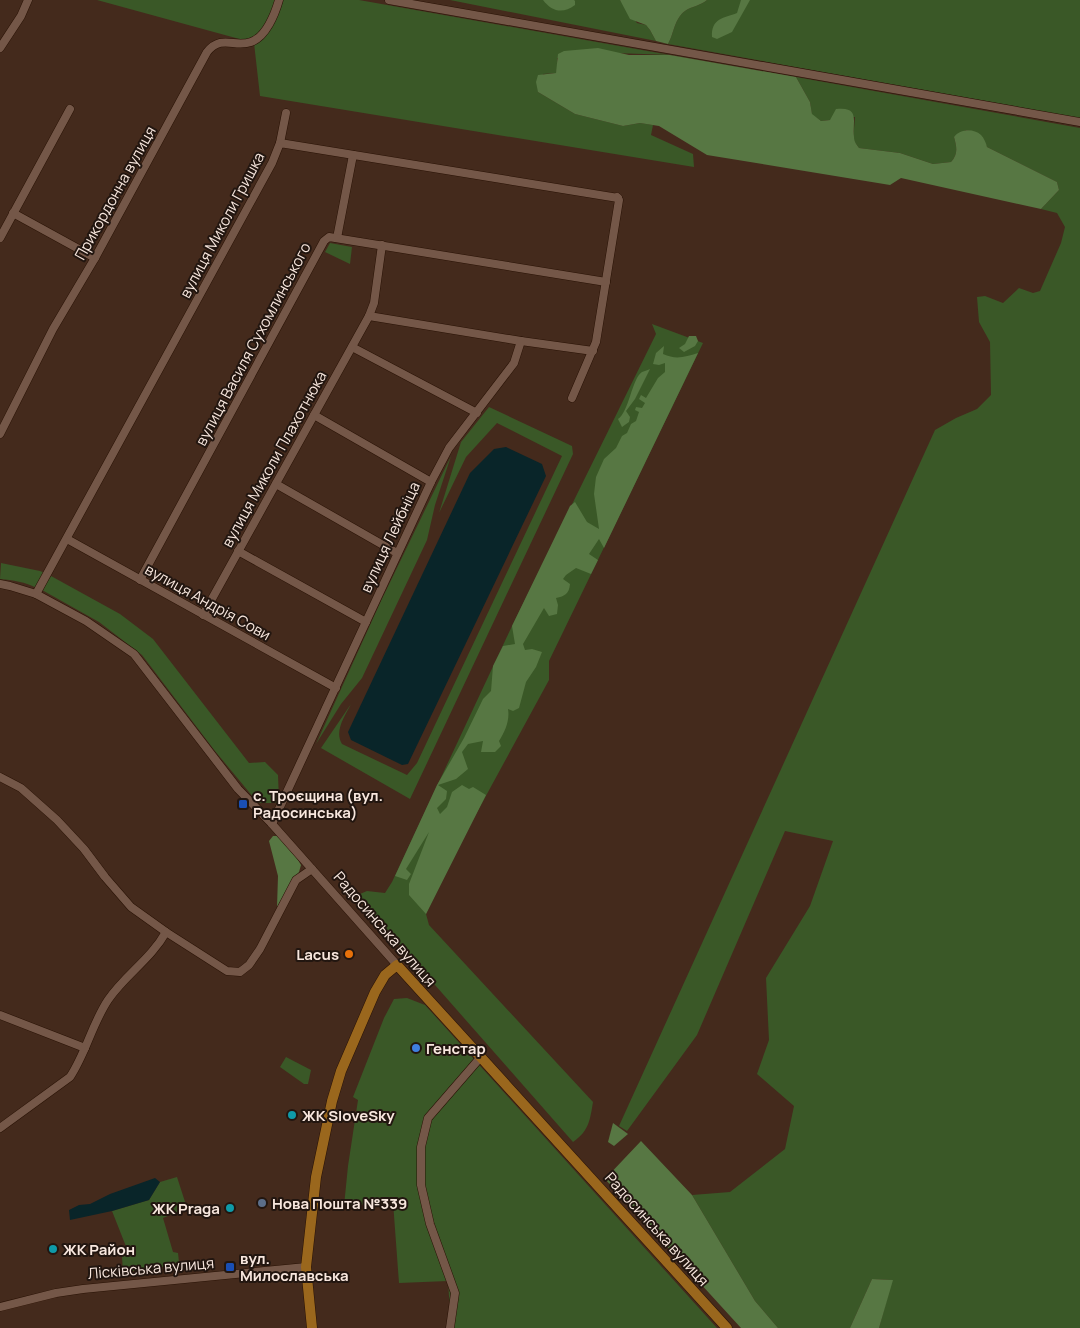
<svg xmlns="http://www.w3.org/2000/svg" width="1080" height="1328" font-family="Manrope,sans-serif">
<style>
.green{fill:#3a5827}
.forest{fill:#577743}
.water{fill:#092529}
.lines{fill:none;stroke-linecap:round;stroke-linejoin:round}
.minor-casing{stroke:#291205;stroke-width:9}
.major-casing{stroke:#291205;stroke-width:11}
.minor{stroke:#745748;stroke-width:8}
.major{stroke:#9a671d;stroke-width:10}
.transit-dot{fill:#1a4fb4;stroke:#221610;stroke-width:2}
.food-dot{fill:#e8710a;stroke:#221610;stroke-width:2}
.shop-dot{fill:#3f7fe0;stroke:#221610;stroke-width:2}
.culture-dot{fill:#0f9aa8;stroke:#221610;stroke-width:2}
.service-dot{fill:#5c6f8a;stroke:#221610;stroke-width:2}
.labels{text-anchor:middle;dominant-baseline:central;stroke-width:4;stroke-linejoin:round;paint-order:stroke}
.street-label{font-size:15px;fill:#f8e7de;stroke:#221610}
.poi-label{font-size:15px;font-weight:bold;fill:#f8e7de;stroke:#221610;text-anchor:start}
</style>
<rect width="100%" height="100%" fill="#442a1c"/>
<!-- green -->
<g class="green">
<path d="M97,0H359L670,55L615,53L557,58L558,68L556,73L543,74L538,92L575,114L623,126L640,123L653,125L651,135L693,154L694,167L260,96L254,43Z"/>
<path d="M450,0H620L637,23L646,25L650,30L656,41Z"/>
<path d="M707,0H1080V118L668,44C674,34 674,19 685,11C692,6 700,6 707,0Z"/>
<path d="M796,77L1080,128V1328H879L892,1280L872,1279L850,1328H778L755,1301L692,1195L730,1192L785,1149L794,1106L757,1074L769,1040L766,978L810,906L833,841L785,831L697,1035L627,1131L619,1126L935,430L956,418L977,409L991,395L990,342L979,322L977,297L985,296L1003,303L1019,288L1033,293L1040,291L1061,243L1065,227L1057,213L1041,209L1059,190L1057,182L987,147C981,135 980,133 966,130L954,137C957,148 958,154 951,162L933,164L900,153L859,148L853,140L855,117L821,121L812,115L810,102Z"/>
<path d="M330,243L352,247L350,264L325,252Z"/>
<path d="M652,324L703,343L549,661V680L469,827L426,914L429,925L593,1102C590,1120 589,1131 573,1142L355,894H360L367,891L385,893L392,882L512,626L656,334Z"/>
<path d="M489,407L572,446L573,454L410,799L321,748L351,704C345,716 334,731 342,744L407,775L417,763L562,456L497,423L466,457L439,513L461,442Z"/>
<path d="M451,456L435,505L427,540L362,678L341,704L316,744L381,601Z"/>
<path d="M1,563L40,571L45,573L37,588C25,582 13,580 0,579Z"/>
<path d="M51,576L120,614L153,639L249,763L265,762L278,775L279,800L276,803H258L215,751L142,655L99,622L42,590Z"/>
<path d="M407,998L425,1005L717,1328H451L448,1281L399,1283L393,1202L344,1206L348,1166L358,1100L353,1097L384,1018L394,999Z"/>
<path d="M286,1057L311,1070L308,1084H304L280,1067Z"/>
<path d="M177,1177L187,1208L163,1218L173,1252L178,1253L179,1262L170,1264V1266L153,1268L152,1269L123,1272L122,1257L129,1254L112,1211L149,1200L160,1182Z"/>
</g>
<!-- forest -->
<g class="forest">
<path d="M543,0H574L575,1V5C563,14 552,12 543,0Z"/>
<path d="M620,0H707C700,6 692,6 685,11C674,19 674,34 668,44L656,41L650,30L646,25L630,19Z"/>
<path d="M741,0H750L732,32L717,39L712,37C711,18 724,18 737,13Z"/>
<path d="M598,48L629,55H670L796,77L810,102L812,114L821,121L830,120L836,109C861,106 852,122 854,137C854,142 857,145 859,148L900,153L933,164L951,162C958,154 957,148 954,137C960,129 973,128 981,135C984,138 986,143 987,147L1057,182L1059,190L1041,209L901,178L890,185L707,155L659,126L640,123L623,126L575,114L538,92L536,82L538,75L556,73L558,54L564,51Z"/>
<path d="M689,336H696L698,341L695,346L684,352L679,348L685,344Z"/>
<path d="M664,346L663,354C676,360 685,357 698,353L604,548L599,539L589,554L598,560L591,574L576,568L566,575L563,579L570,584C569,594 565,596 556,598L558,605L557,614L549,616L544,608L523,644L525,650L532,649L542,652L536,667L526,682L519,708L513,711L508,709C510,720 505,732 499,741L501,746L495,752H481L483,741L468,744L462,752L468,769L456,779L438,785L447,791L446,799L437,808L440,814L447,807L452,792L462,785L469,789L473,787L486,795L426,914L409,895V884L429,832L406,869L411,874L407,880L395,876L437,785L464,738L483,699L491,691L493,666L503,646L515,644L512,626L570,506L575,502L587,522L599,529L594,494L596,477L604,459L616,448L622,436L627,433L631,424L636,421L639,412L635,410L636,407L642,408L645,403L639,399L641,395L646,398L658,378L665,372V363L659,365L653,364L656,353Z"/>
<path d="M650,369L635,399L626,411L630,417L629,422L622,427L618,419C629,412 632,378 642,372C645,371 648,370 650,369Z"/>
<path d="M273,836H278L298,860L301,865L299,872L277,907L278,876L269,841Z"/>
<path d="M613,1123L628,1134L614,1146L608,1142Z"/>
<path d="M641,1141L692,1195L755,1301L778,1328H741L605,1179Z"/>
<path d="M872,1279L893,1280L879,1328H850Z"/>
</g>
<!-- water -->
<g class="water">
<path d="M506,447L542,464L546,476L408,764L402,765L351,740L348,732L470,473L494,449Z"/>
<path d="M155,1178L160,1182L149,1200L112,1211L70,1220L69,1210L79,1205L90,1204L110,1194Z"/>
</g>
<g class="lines">
<!-- minor casing -->
<g class="minor-casing">
<g id="minor">
<path d="M389,0C620,40 850,81 1080,122"/>
<path d="M0,48L21,16L28,0"/>
<path d="M280,143L286,113"/>
<path d="M13,213L95,258"/>
<path d="M0,238L70,109"/>
<path d="M337,238L353,155"/>
<path d="M369,316L374,303L382,245"/>
<path d="M352,347L477,413"/>
<path d="M572,398L596,342L619,200L617,197"/>
<path d="M314,415L431,482"/>
<path d="M0,434L53,329L95,258L207,52C222,34 234,48 251,42C266,37 275,14 279,0"/>
<path d="M276,484L397,553"/>
<path d="M67,539L336,688"/>
<path d="M238,551L366,622"/>
<path d="M140,580L324,241L329,237L606,282"/>
<path d="M0,584L10,586L36,594L86,621L134,654L238,789L272,824L397,965"/>
<path d="M36,594L272,163L280,143L618,198"/>
<path d="M203,615L369,316L521,341"/>
<path d="M0,777L21,788L57,820L84,849L105,877L131,907L166,932L227,971L240,972L249,965L260,949L296,880L312,869"/>
<path d="M272,824L431,482L449,448L514,363L521,341L593,351"/>
<path d="M0,1015L85,1048"/>
<path d="M0,1128L70,1077C86,1053 92,1024 108,1000C125,975 151,959 166,932"/>
<path d="M0,1307L56,1293L83,1289L306,1267"/>
<path d="M450,1328L455,1293L430,1224L421,1185V1147L428,1118L480,1058"/>
</g>
</g>
<!-- major casing -->
<g class="major-casing">
<path id="major" d="M312,1328L306,1267L316,1177L332,1101L341,1071L375,992L385,975L397,965L727,1328"/>
</g>
<!-- minor -->
<use href="#minor" class="minor"/>
<!-- major -->
<use href="#major" class="major"/>
</g>
<!-- markers -->
<g class="transit-dot">
<rect x="238" y="799" width="10" height="10" rx="2.5"/>
<rect x="225" y="1262" width="10" height="10" rx="2.5"/>
</g>
<circle class="food-dot" cx="349" cy="954" r="5"/>
<circle class="shop-dot" cx="416" cy="1048" r="5"/>
<g class="culture-dot">
<circle cx="292" cy="1115" r="5"/>
<circle cx="230" cy="1208" r="5"/>
<circle cx="53" cy="1249" r="5"/>
</g>
<circle class="service-dot" cx="262" cy="1203" r="5"/>
<g class="labels">
<!-- street labels -->
<g class="street-label">
<text transform="translate(115 193) rotate(-61)">Прикордонна вулиця</text>
<text transform="translate(222 225) rotate(-62)">вулиця Миколи Гришка</text>
<text transform="translate(253 344) rotate(-62)">вулиця Василя Сухомлинського</text>
<text transform="translate(274 459) rotate(-61)">вулиця Миколи Плахотнюка</text>
<text transform="translate(390 537) rotate(-65)">вулиця Лейбніца</text>
<text transform="translate(208 602) rotate(29)">вулиця Андрія Сови</text>
<text transform="translate(385 929) rotate(49)">Радосинська вулиця</text>
<text transform="translate(657 1229) rotate(48)">Радосинська вулиця</text>
<text transform="translate(151 1268) rotate(-5)">Лісківська вулиця</text>
</g>
<!-- poi labels -->
<g class="poi-label">
<text x="253" y="795">с. Троєщина (вул.<tspan x="253" dy="17">Радосинська)</tspan></text>
<text x="339" y="954" text-anchor="end">Lacus</text>
<text x="426" y="1048">Генстар</text>
<text x="302" y="1115">ЖК SloveSky</text>
<text x="272" y="1203">Нова Пошта №339</text>
<text x="220" y="1208" text-anchor="end">ЖК Praga</text>
<text x="63" y="1249">ЖК Район</text>
<text x="240" y="1258">вул.<tspan x="240" dy="17">Милославська</tspan></text>
</g>
</g>
</svg>
